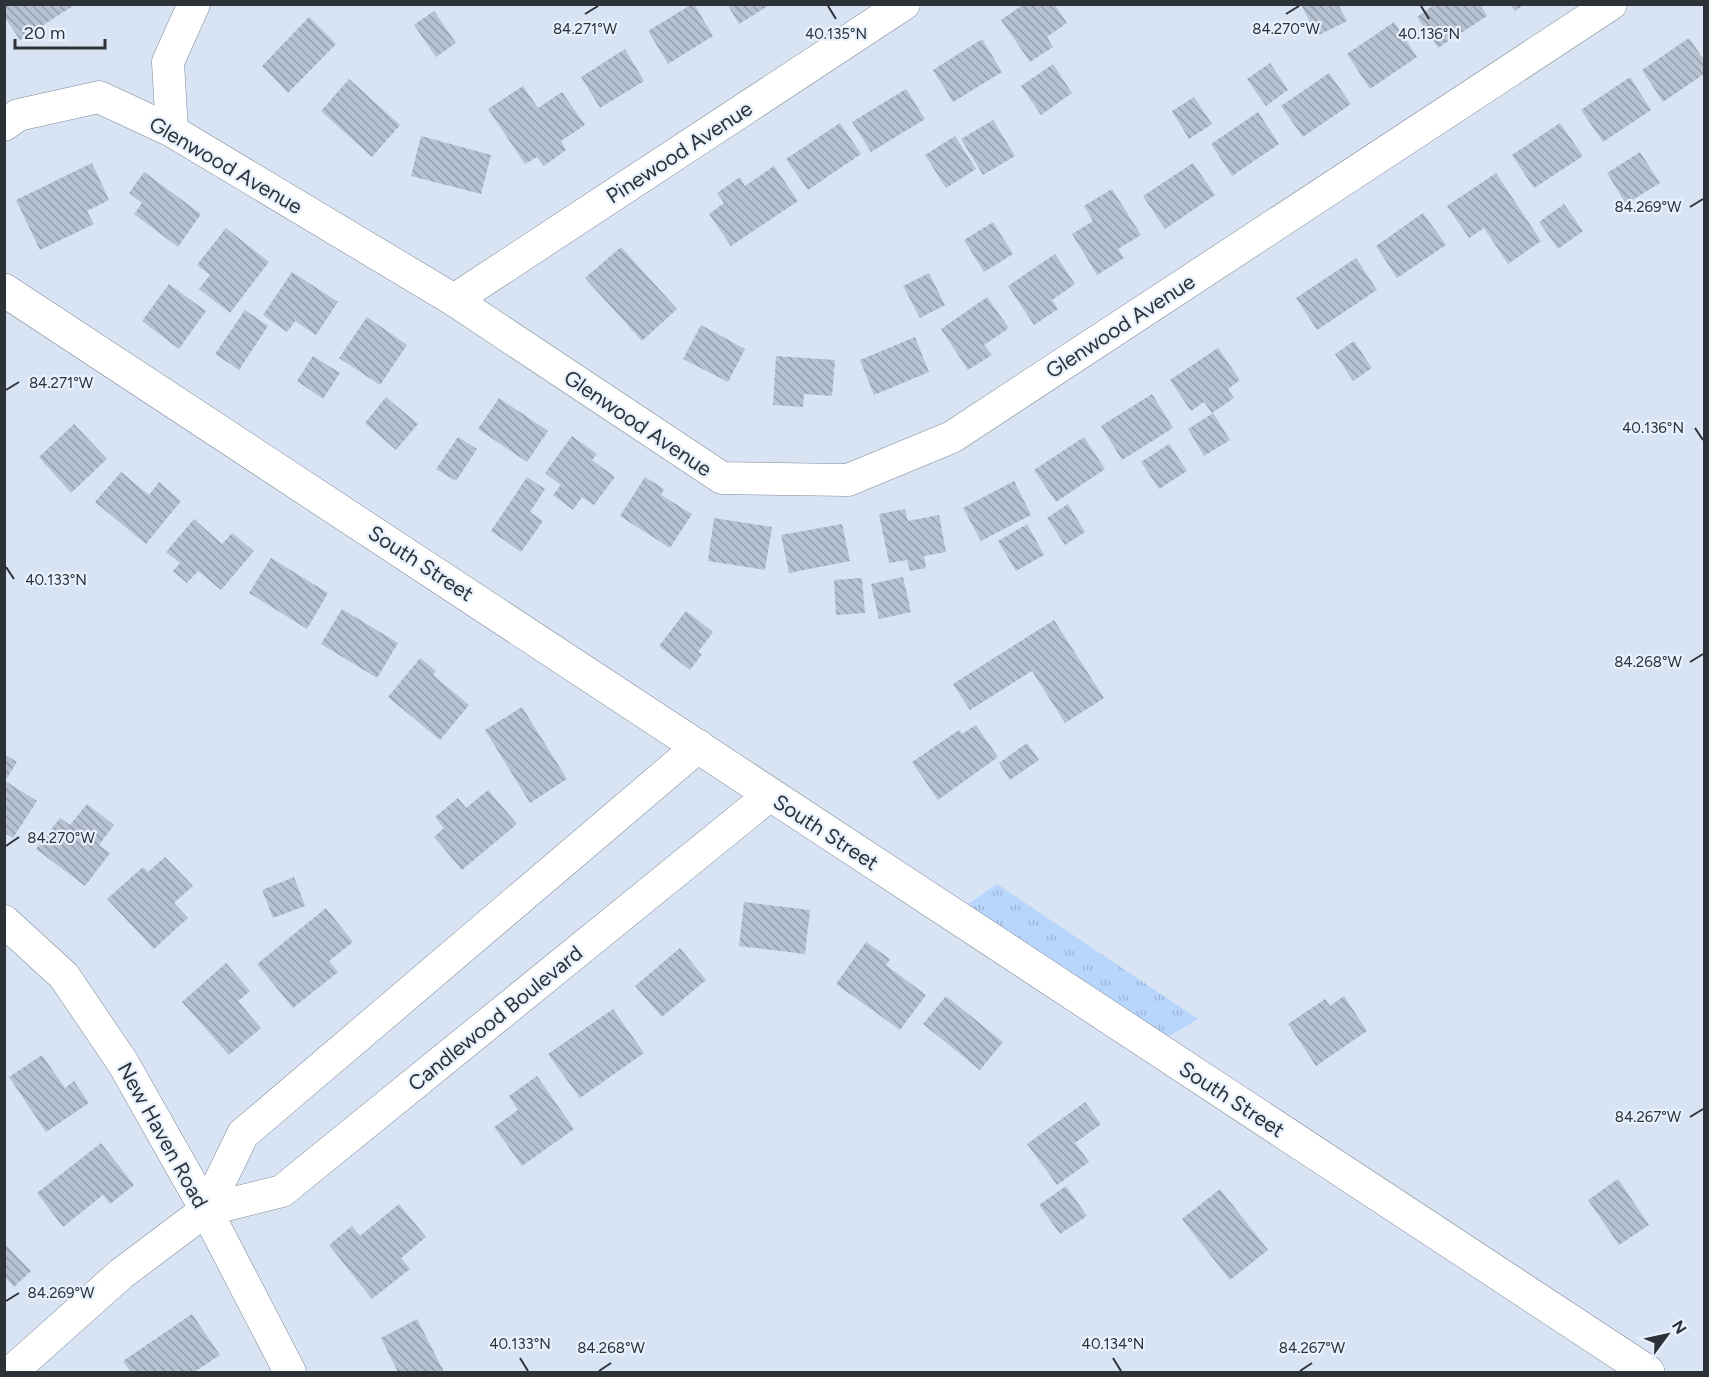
<svg xmlns="http://www.w3.org/2000/svg" width="1709" height="1377" font-family="Figtree,sans-serif">
<style>
.grass{fill:url(#grass-tufts)}
.building{fill:url(#building-back-hatch)}
.lines{fill:none;stroke-linecap:round;stroke-linejoin:round}
.street-casing{stroke:#7e8a98;stroke-width:33}
.secondary-casing{stroke:#7e8a98;stroke-width:34}
.street{stroke:#fff;stroke-width:32}
.secondary{stroke:#fff;stroke-width:33}
.ticks{fill:none;stroke:#2d3238;stroke-width:2}
.labels{text-anchor:middle;dominant-baseline:central;stroke-width:4.5;stroke-linejoin:round;paint-order:stroke}
.street-label{font-size:21px;fill:#2d3238;stroke:#e7f1fe}
.ticks-label{font-size:15px;text-anchor:middle;fill:#2d3238;stroke:#e7f1fe;stroke-width:4.5;stroke-linejoin:round;paint-order:stroke}
</style>
<defs>
<pattern id="grass-tufts" width="24" height="20" patternUnits="userSpaceOnUse" patternTransform="scale(1.5)"><rect width="24" height="20" fill="#b8d5fb"/><path d="M3 7l-1-3M5 7V3M7 7l1-3M15 17l-1-3M17 17v-4M19 17l1-3" fill="none" stroke="#9eb7d8"/></pattern>
<pattern id="building-back-hatch" width="6" height="6" patternUnits="userSpaceOnUse" patternTransform="scale(1.5)"><rect width="6" height="6" fill="#b6c1d1"/><path d="M-1 5l2 2M0 0l6 6M5-1l2 2" fill="none" stroke="#949dab"/></pattern>
</defs>
<rect width="100%" height="100%" fill="#d8e4f4"/>
<!-- grass -->
<path class="grass" d="M997,884L1198,1019L1152,1046L952,915Z"/>
<!-- building -->
<g class="building">
<path d="M4,4H76L20,40L4,16Z"/>
<path d="M692,4H694L713,36L668,64L648,31Z"/>
<path d="M727,4H771L739,24Z"/>
<path d="M1024,4H1054L1067,23L1047,37L1053,47L1030,62L1001,20Z"/>
<path d="M1305,4H1338L1347,21L1317,36L1302,6Z"/>
<path d="M1435,4H1480L1487,16L1438,48L1417,17Z"/>
<path d="M1510,4H1525L1515,11Z"/>
<path d="M434,11L456,43L436,57L414,25Z"/>
<path d="M309,17L336,44L288,93L262,66Z"/>
<path d="M1394,22L1417,57L1370,89L1347,54Z"/>
<path d="M1689,38L1704,60V74L1663,102L1642,70Z"/>
<path d="M982,39L1002,72L953,102L933,70Z"/>
<path d="M625,49L644,81L600,108L581,77Z"/>
<path d="M1270,63L1288,90L1266,106L1247,79Z"/>
<path d="M1053,64L1072,93L1041,115L1021,86Z"/>
<path d="M1329,73L1351,104L1303,137L1281,106Z"/>
<path d="M1630,77L1651,110L1603,142L1581,110Z"/>
<path d="M349,79L400,125L372,157L321,111Z"/>
<path d="M523,86L538,108L562,92L585,125L561,141L566,150L544,166L537,157L525,164L488,109Z"/>
<path d="M906,89L925,119L871,152L852,122Z"/>
<path d="M1194,97L1212,124L1189,139L1172,111Z"/>
<path d="M1258,112L1279,144L1232,176L1211,144Z"/>
<path d="M993,120L1015,156L983,175L961,139Z"/>
<path d="M840,123L861,154L808,190L786,159Z"/>
<path d="M1560,123L1583,156L1534,188L1512,155Z"/>
<path d="M421,136L491,155L481,194L411,176Z"/>
<path d="M955,136L976,169L946,188L925,155Z"/>
<path d="M1640,152L1660,183L1626,204L1607,173Z"/>
<path d="M92,163L109,200L87,211L94,224L40,250L16,200Z"/>
<path d="M1193,163L1215,195L1165,229L1143,196Z"/>
<path d="M774,166L798,201L731,246L709,214L724,203L717,193L740,177L745,186Z"/>
<path d="M144,172L201,214L178,247L134,214L142,203L129,193Z"/>
<path d="M1496,173L1541,241L1508,264L1484,228L1469,238L1447,206Z"/>
<path d="M1112,189L1141,235L1118,249L1124,258L1097,275L1072,234L1093,221L1084,206Z"/>
<path d="M1564,204L1583,231L1558,249L1539,222Z"/>
<path d="M1423,213L1446,245L1397,278L1376,246Z"/>
<path d="M993,222L1013,254L984,272L964,240Z"/>
<path d="M226,228L269,262L230,313L199,289L210,275L197,265Z"/>
<path d="M621,247L677,309L642,341L585,278Z"/>
<path d="M1055,254L1075,284L1052,300L1058,309L1034,325L1008,286Z"/>
<path d="M1356,258L1377,290L1317,330L1296,298Z"/>
<path d="M292,272L338,302L316,335L295,321L287,332L263,315Z"/>
<path d="M929,273L945,305L920,318L903,286Z"/>
<path d="M169,284L206,311L179,349L142,321Z"/>
<path d="M987,297L1009,328L984,345L992,355L968,370L941,329Z"/>
<path d="M245,310L268,326L239,370L215,354Z"/>
<path d="M367,317L407,345L380,385L339,358Z"/>
<path d="M701,325L745,349L728,382L683,359Z"/>
<path d="M915,337L929,372L874,395L860,360Z"/>
<path d="M1354,341L1372,368L1353,381L1335,354Z"/>
<path d="M1218,348L1240,380L1228,389L1234,398L1212,413L1204,402L1191,411L1170,380Z"/>
<path d="M313,356L340,373L323,399L297,381Z"/>
<path d="M776,356L835,360L832,396L804,394L803,407L773,405Z"/>
<path d="M1152,394L1173,428L1122,460L1101,426Z"/>
<path d="M386,397L418,424L396,450L365,423Z"/>
<path d="M499,398L548,431L527,462L478,429Z"/>
<path d="M1213,413L1230,440L1204,456L1188,429Z"/>
<path d="M74,424L107,459L71,493L39,457Z"/>
<path d="M572,436L597,454L592,460L615,477L594,505L582,497L573,510L553,495L561,485L545,473Z"/>
<path d="M458,437L477,449L456,481L436,469Z"/>
<path d="M1084,437L1105,469L1056,502L1034,470Z"/>
<path d="M1169,444L1187,471L1159,489L1141,462Z"/>
<path d="M121,472L149,495L159,482L181,501L146,544L95,502Z"/>
<path d="M527,477L545,489L530,512L543,521L521,552L491,531Z"/>
<path d="M645,477L664,489L661,495L692,514L670,548L620,516Z"/>
<path d="M1014,481L1031,515L981,541L963,508Z"/>
<path d="M1068,504L1085,532L1065,545L1047,518Z"/>
<path d="M905,509L908,521L939,515L946,552L924,556L926,568L910,571L907,560L889,563L879,514Z"/>
<path d="M714,518L772,527L765,570L708,561Z"/>
<path d="M194,519L222,544L232,533L254,551L221,590L198,571L187,583L173,571L180,563L166,552Z"/>
<path d="M842,524L850,561L789,573L781,535Z"/>
<path d="M1027,524L1044,555L1016,571L998,541Z"/>
<path d="M271,558L328,593L307,629L249,593Z"/>
<path d="M903,577L911,612L879,619L871,584Z"/>
<path d="M862,578L865,613L836,615L834,580Z"/>
<path d="M342,609L398,643L377,678L321,644Z"/>
<path d="M686,611L713,632L698,652L702,654L690,670L659,646Z"/>
<path d="M1054,620L1104,698L1065,723L1032,671L970,710L953,684Z"/>
<path d="M420,658L436,671L433,675L469,705L440,740L388,697Z"/>
<path d="M522,707L567,779L530,803L485,730Z"/>
<path d="M976,725L998,757L938,800L912,762L959,730L962,734Z"/>
<path d="M1027,743L1039,760L1010,780L999,763Z"/>
<path d="M4,754L17,762L5,781L37,801L13,838L4,833Z"/>
<path d="M488,790L517,824L462,870L434,837L444,828L435,817L458,798L466,808Z"/>
<path d="M87,804L114,825L99,845L110,853L85,886L36,849L60,818L70,825Z"/>
<path d="M165,857L193,886L174,903L188,918L154,949L107,899L143,867L148,872Z"/>
<path d="M294,877L305,906L273,918L262,890Z"/>
<path d="M744,902L810,910L805,954L739,946Z"/>
<path d="M326,908L353,942L329,961L338,972L293,1008L257,964Z"/>
<path d="M866,942L890,959L886,965L926,995L900,1030L836,984Z"/>
<path d="M680,948L706,980L662,1017L635,986Z"/>
<path d="M226,963L250,991L238,1001L261,1028L229,1055L182,1002Z"/>
<path d="M946,996L1003,1042L980,1070L923,1024Z"/>
<path d="M1344,996L1367,1031L1316,1066L1288,1024L1325,999L1330,1006Z"/>
<path d="M613,1009L644,1053L580,1098L548,1054Z"/>
<path d="M42,1055L65,1088L74,1081L89,1103L46,1132L9,1077Z"/>
<path d="M537,1076L574,1129L522,1166L494,1127L518,1110L509,1096Z"/>
<path d="M1085,1102L1101,1124L1075,1143L1089,1162L1057,1185L1027,1144Z"/>
<path d="M101,1143L134,1185L110,1204L103,1195L63,1227L37,1193Z"/>
<path d="M1618,1179L1649,1225L1619,1245L1588,1200Z"/>
<path d="M1066,1186L1087,1216L1060,1234L1039,1205Z"/>
<path d="M1220,1189L1268,1250L1230,1280L1182,1219Z"/>
<path d="M399,1204L426,1237L401,1258L410,1269L372,1299L329,1245L352,1226L360,1236Z"/>
<path d="M4,1243L31,1271L14,1287L6,1278L4,1279Z"/>
<path d="M192,1314L220,1355L194,1372H131L123,1361Z"/>
<path d="M417,1319L444,1372H398L381,1338Z"/>
</g>
<g class="lines">
<!-- street casing -->
<g class="street-casing">
<g id="street">
<path d="M4,125L18,115L99,97L172,131L454,300L722,478L848,480L952,437L1611,4"/>
<path d="M172,131L168,62L194,4"/>
<path d="M454,300L904,4"/>
<path d="M4,921L64,976L123,1063L206,1210L290,1372"/>
<path d="M206,1210L243,1134L699,746"/>
<path d="M15,1372L19,1365L121,1274L206,1210L282,1191L770,795"/>
</g>
</g>
<!-- secondary casing -->
<g class="secondary-casing">
<path id="secondary" d="M4,290L1648,1372"/>
</g>
<!-- street -->
<use href="#street" class="street"/>
<!-- secondary -->
<use href="#secondary" class="secondary"/>
</g>
<!-- ticks -->
<path class="ticks" d="M828,6L836,19M1421,6L1429,19M585,14L598,6M1286,14L1299,6M1690,207L1703,199M6,390L19,382M1695,428L1703,440M6,567L14,579M1690,662L1703,654M6,846L19,837M1690,1117L1703,1109M6,1301L19,1293M520,1358L528,1371M1113,1358L1121,1371M599,1371L611,1363M1300,1371L1312,1363"/>
<g class="labels">
<!-- street labels -->
<g class="street-label">
<text transform="translate(679 152) rotate(-33)">Pinewood Avenue</text>
<text transform="translate(226 165) rotate(30)">Glenwood Avenue</text>
<text transform="translate(1120 326) rotate(-33)">Glenwood Avenue</text>
<text transform="translate(638 423) rotate(34)">Glenwood Avenue</text>
<text transform="translate(421 563) rotate(33)">South Street</text>
<text transform="translate(826 832) rotate(33)">South Street</text>
<text transform="translate(495 1018) rotate(-39)">Candlewood Boulevard</text>
<text transform="translate(1232 1099) rotate(33)">South Street</text>
<text transform="translate(163 1135) rotate(61)">New Haven Road</text>
</g>
</g>
<g class="ticks-label">
<text x="585" y="34">84.271°W</text>
<text x="1286" y="34">84.270°W</text>
<text x="836" y="39">40.135°N</text>
<text x="1429" y="39">40.136°N</text>
<text x="1648" y="212">84.269°W</text>
<text x="61" y="388">84.271°W</text>
<text x="1653" y="433">40.136°N</text>
<text x="56" y="585">40.133°N</text>
<text x="1648" y="667">84.268°W</text>
<text x="61" y="843">84.270°W</text>
<text x="1648" y="1122">84.267°W</text>
<text x="61" y="1298">84.269°W</text>
<text x="520" y="1349">40.133°N</text>
<text x="1113" y="1349">40.134°N</text>
<text x="611" y="1353">84.268°W</text>
<text x="1312" y="1353">84.267°W</text>
</g>
<!-- border -->
<rect width="1709" height="1377" fill="none" stroke="#2d3238" stroke-width="12"/>
<!-- north arrow -->
<g transform="translate(1667 1335) rotate(57)" stroke="#e7f1fe" stroke-width="4.5" paint-order="stroke">
<path d="M0-4.5L10 22L0 15L-10 22Z" fill="#2d3238"/>
<text y="-9" font-size="16" font-weight="bold" text-anchor="middle" fill="#2d3238">N</text>
</g>
<!-- scale -->
<path d="M15 39v9h90v-9" fill="none" stroke="#2d3238" stroke-width="3"/>
<text x="24" y="39" font-size="18" fill="#2d3238" stroke="#e7f1fe" stroke-width="4.5" paint-order="stroke">20 m</text>
</svg>
